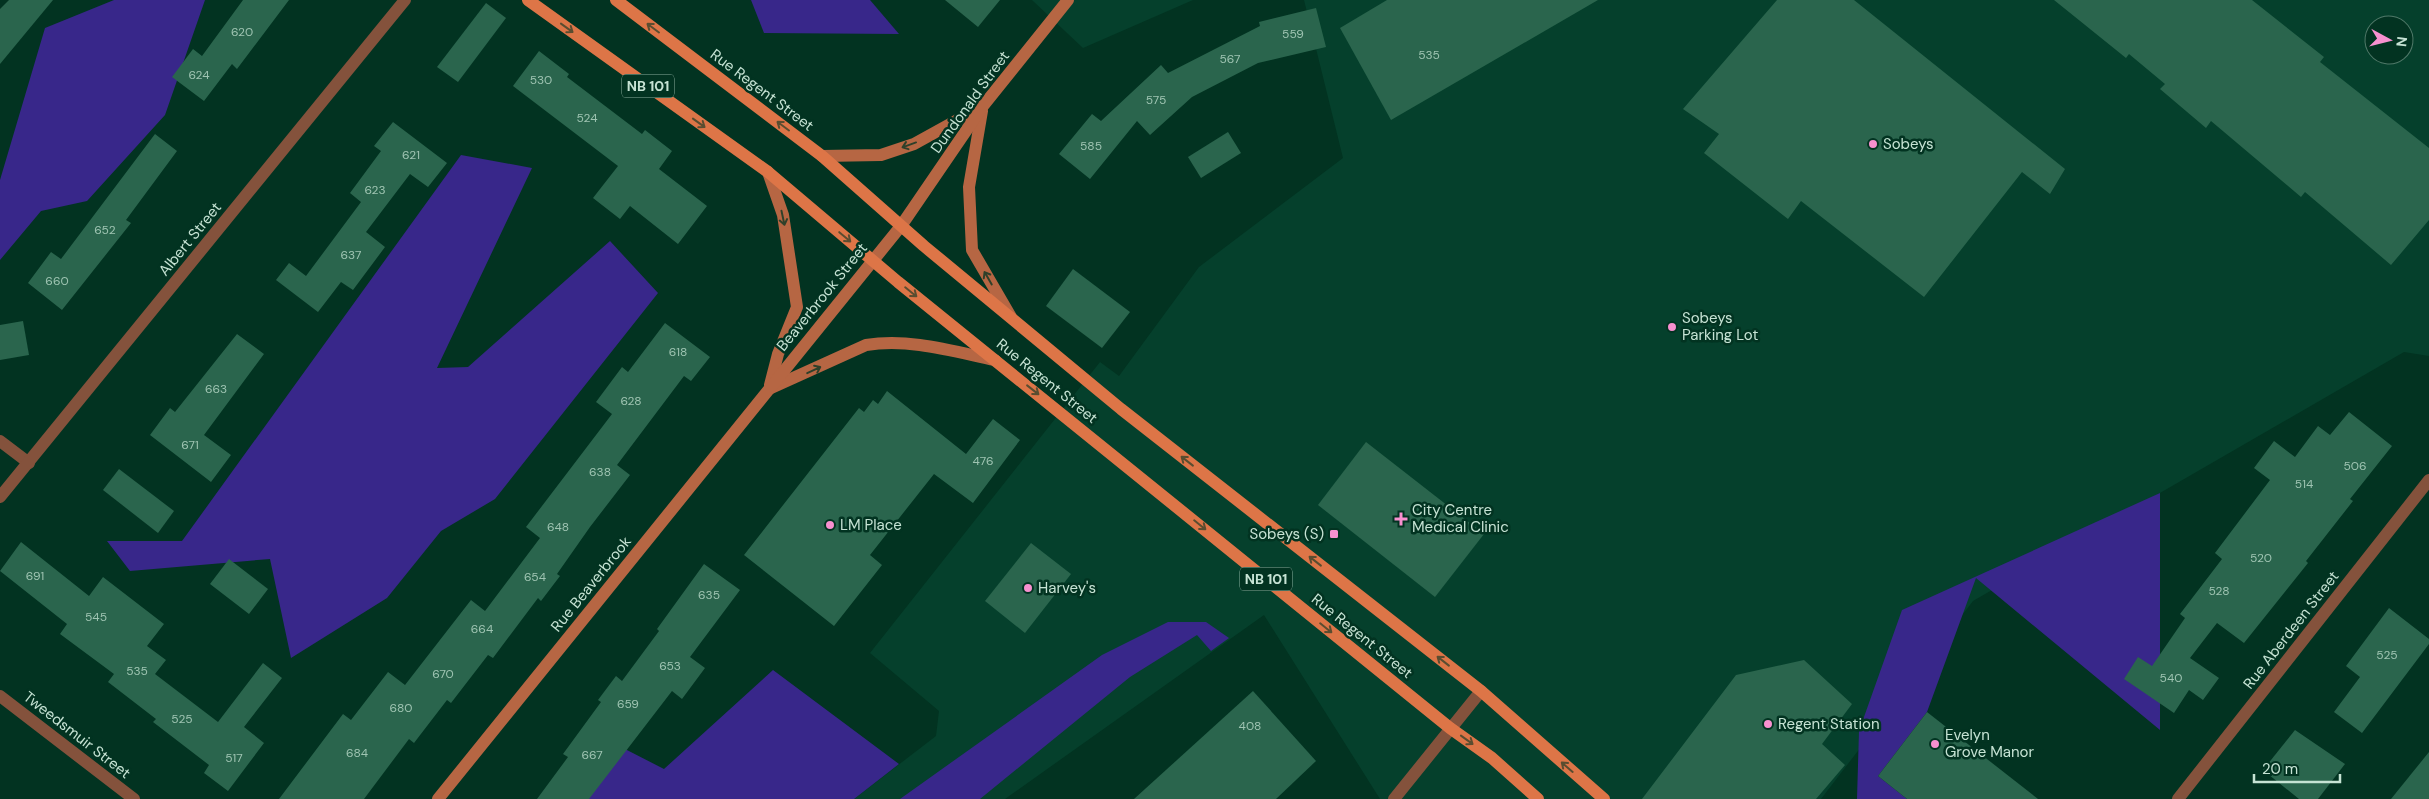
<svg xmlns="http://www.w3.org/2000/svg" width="2429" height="799" font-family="'DM Sans',sans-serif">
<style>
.built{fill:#05402c;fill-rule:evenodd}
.green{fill:#38278a}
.building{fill:#2a654d}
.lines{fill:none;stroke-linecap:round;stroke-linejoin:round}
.street{stroke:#84523c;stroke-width:12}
.secondary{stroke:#b66643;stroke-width:12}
.primary{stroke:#dd7547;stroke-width:12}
.oneway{stroke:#5a4d30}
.oneway2{stroke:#2f402a}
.poi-dot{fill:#f790cf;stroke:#023321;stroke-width:2}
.labels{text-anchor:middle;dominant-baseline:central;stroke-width:5;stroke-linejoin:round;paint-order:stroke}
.number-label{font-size:12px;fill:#9fc4b2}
.shield{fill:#023321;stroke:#8bae9e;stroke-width:1}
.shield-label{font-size:14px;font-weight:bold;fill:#c6e3d4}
.street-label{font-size:15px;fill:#c6e3d4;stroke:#023321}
.poi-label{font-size:15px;fill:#c6e3d4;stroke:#023321;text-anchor:start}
</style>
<rect width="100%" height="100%" fill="#023321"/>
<!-- built -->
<g class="built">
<path d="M1032,0H1193L1083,48Z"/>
<path d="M1304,0H2429V356L2404,352L1973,601L1821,799H1380L1264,615L1005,799H854L936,736L939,711L870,653L1100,362L1119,376L1199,267L1343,158ZM2374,25H2404V55H2374Z"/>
</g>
<!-- green -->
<g class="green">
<path d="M114,0H205L165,115L87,201L41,211L0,260V180L45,28Z"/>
<path d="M751,0H870L899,34L764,33Z"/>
<path d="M461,155L532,168L437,368L468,367L610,241L658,293L495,499L441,531L387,598L291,658L270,559L130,571L107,541H182Z"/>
<path d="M2160,493V730L1976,578L1927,712L1878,776L1907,799H1857L1859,731L1902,610Z"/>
<path d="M1168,622H1206L1229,638L1211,651L1197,635L1130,677L980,799H900L1102,655Z"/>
<path d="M773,670L899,764L854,799H586L623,748L664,769Z"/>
</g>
<!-- building -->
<g class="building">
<path d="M9,0H53L0,64V9Z"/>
<path d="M243,0H289L237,69L232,64L204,101L172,77L193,49L202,56Z"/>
<path d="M945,0H1000L978,27Z"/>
<path d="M1387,0H1598L1391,120L1340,28Z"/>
<path d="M1777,0H1854L2065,169L2050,194L2022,172L1924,297L1801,201L1788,219L1704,153L1719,134L1683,109Z"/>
<path d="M2054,0H2252L2324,57L2320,62L2429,148V220L2391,265L2305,192L2301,197L2211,121L2206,128L2160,89L2165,84L2129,54L2126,58Z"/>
<path d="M486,3L506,18L458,82L437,67Z"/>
<path d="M1316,8L1326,47L1258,63L1192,97L1150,135L1137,121L1090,179L1059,154L1092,114L1101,121L1161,65L1168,73L1260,26L1259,22Z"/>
<path d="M539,51L569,74L567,77L642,134L645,130L672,151L659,169L707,206L678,244L630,206L620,219L593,198L618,166L513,86Z"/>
<path d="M393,122L447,163L428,187L410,174L366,232L385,247L353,290L341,282L318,312L276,280L289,263L306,276L361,202L350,193L381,151L374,146Z"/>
<path d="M1228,132L1241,153L1201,178L1188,157Z"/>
<path d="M155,134L177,151L126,220L131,223L62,310L28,283L51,252L61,259Z"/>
<path d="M1073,269L1130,312L1102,348L1046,306Z"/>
<path d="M23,321L29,355L0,360V325Z"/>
<path d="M665,323L710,357L691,381L684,376L617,465L630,475L590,527L557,574L560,576L541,601L538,598L493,658L488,655L451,703L447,700L414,743L409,739L364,799H279L343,714L351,720L388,672L405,685L471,600L485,611L540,538L526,527L612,414L596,402L622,367L628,372Z"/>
<path d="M237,334L264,354L204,435L231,455L211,482L150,435L170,408L175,412Z"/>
<path d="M887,391L966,454L993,419L1020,440L973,503L934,474L870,555L882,565L834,626L744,555L859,408L864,412L873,400L878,404Z"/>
<path d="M2349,412L2392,446L2350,499L2353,501L2306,561L2308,563L2244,643L2217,623L2190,658L2219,678L2203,700L2189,690L2174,713L2124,679L2138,657L2152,666L2185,618L2180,614L2222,559L2215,553L2270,480L2254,468L2274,441L2295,457L2318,426L2330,435Z"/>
<path d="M1366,442L1484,534L1435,597L1318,505Z"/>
<path d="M119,469L174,511L158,533L103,490Z"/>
<path d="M21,542L89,596L103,577L164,624L147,646L166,660L155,674L218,722L263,663L282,678L244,727L264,743L228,791L204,773L209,765L153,722L156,719L108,682L114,674L60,634L67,624L0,571Z"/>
<path d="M1031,543L1071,574L1025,633L985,601Z"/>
<path d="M229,559L268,589L249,614L210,584Z"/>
<path d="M704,564L740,590L690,657L705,668L682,699L672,691L589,799H537L568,757L563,754L601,702L598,700L616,676L622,681L659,631L657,629Z"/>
<path d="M2389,608L2429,639V644L2362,733L2334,712L2360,677L2346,666Z"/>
<path d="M1804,660L1852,704L1822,744L1845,765L1816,799H1642L1736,675Z"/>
<path d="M1253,691L1316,761L1276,799H1134Z"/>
<path d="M1927,712L2038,799H1907L1878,776Z"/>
<path d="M2295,730L2345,764L2318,799H2299L2263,770Z"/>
<path d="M2429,752V799H2391Z"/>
</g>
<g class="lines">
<!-- street -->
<g class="street">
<path d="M0,441L29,463"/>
<path d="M0,497L405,0"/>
<path d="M0,696L134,799"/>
<path d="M1394,799L1481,691"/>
<path d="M2178,799L2429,480"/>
</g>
<!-- secondary -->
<g class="secondary">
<path d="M982,111L969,187L972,250L1011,317"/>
<path d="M822,156L881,155L914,144L981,107"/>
<path d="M768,172L783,215L797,307L778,354L770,385"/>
<path d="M771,388L866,345C909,338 952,351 995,360"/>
<path d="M438,799L901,226L983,106L1068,0"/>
</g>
<!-- primary -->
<g class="primary">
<path d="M528,0L768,172L898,282L1450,728L1492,758L1538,799"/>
<path d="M616,0L822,156L924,246L1121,409L1481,691L1604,799"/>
</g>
</g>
<!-- one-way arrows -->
<defs><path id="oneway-shaft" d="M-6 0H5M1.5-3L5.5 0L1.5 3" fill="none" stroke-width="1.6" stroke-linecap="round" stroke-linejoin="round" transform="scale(1.25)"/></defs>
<g class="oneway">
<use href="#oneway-shaft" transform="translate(567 28) rotate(36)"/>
<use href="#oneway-shaft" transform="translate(653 28) rotate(-143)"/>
<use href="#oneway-shaft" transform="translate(699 123) rotate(36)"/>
<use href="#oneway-shaft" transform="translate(783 126) rotate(-143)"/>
<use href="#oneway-shaft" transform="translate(845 237) rotate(40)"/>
<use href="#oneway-shaft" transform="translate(911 292) rotate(39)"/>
<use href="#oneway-shaft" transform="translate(1033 390) rotate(38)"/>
<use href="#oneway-shaft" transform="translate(1187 461) rotate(-142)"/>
<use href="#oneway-shaft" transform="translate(1200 525) rotate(39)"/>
<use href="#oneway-shaft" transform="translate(1315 561) rotate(-142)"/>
<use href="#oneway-shaft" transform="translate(1326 628) rotate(39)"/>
<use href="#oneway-shaft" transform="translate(1443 661) rotate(-142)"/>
<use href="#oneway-shaft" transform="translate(1467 740) rotate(36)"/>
<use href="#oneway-shaft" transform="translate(1567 767) rotate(-139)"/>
</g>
<g class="oneway2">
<use href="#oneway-shaft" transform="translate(909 145) rotate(160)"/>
<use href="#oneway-shaft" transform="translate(783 218) rotate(78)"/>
<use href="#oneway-shaft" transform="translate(988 278) rotate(-120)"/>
<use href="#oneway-shaft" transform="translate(814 370) rotate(-25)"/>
</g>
<!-- markers -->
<g class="poi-dot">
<circle cx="1873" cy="144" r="5"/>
<circle cx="1672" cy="327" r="5"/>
<path d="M1398.5 511.5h5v5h5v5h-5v5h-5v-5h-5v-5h5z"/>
<circle cx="830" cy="525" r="5"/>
<rect x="1329" y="529" width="10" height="10" rx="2.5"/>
<circle cx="1028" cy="588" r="5"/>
<circle cx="1768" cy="724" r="5"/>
<circle cx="1935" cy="744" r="5"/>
</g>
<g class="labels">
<!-- number labels -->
<g class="number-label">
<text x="242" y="32">620</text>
<text x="1293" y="34">559</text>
<text x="1429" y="55">535</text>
<text x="1230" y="59">567</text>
<text x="199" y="75">624</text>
<text x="541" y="80">530</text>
<text x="1156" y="100">575</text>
<text x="587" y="118">524</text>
<text x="1091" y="146">585</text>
<text x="411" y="155">621</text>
<text x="375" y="190">623</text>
<text x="105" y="230">652</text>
<text x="351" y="255">637</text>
<text x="57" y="281">660</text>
<text x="678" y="352">618</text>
<text x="216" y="389">663</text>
<text x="631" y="401">628</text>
<text x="190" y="445">671</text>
<text x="983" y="461">476</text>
<text x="2355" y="466">506</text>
<text x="600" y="472">638</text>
<text x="2304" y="484">514</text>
<text x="558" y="527">648</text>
<text x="2261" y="558">520</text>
<text x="35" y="576">691</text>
<text x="535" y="577">654</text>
<text x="2219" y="591">528</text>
<text x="709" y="595">635</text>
<text x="96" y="617">545</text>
<text x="482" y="629">664</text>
<text x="2387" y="655">525</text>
<text x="670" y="666">653</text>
<text x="137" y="671">535</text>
<text x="443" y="674">670</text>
<text x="2171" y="678">540</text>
<text x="628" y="704">659</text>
<text x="401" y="708">680</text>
<text x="182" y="719">525</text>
<text x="1250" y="726">408</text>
<text x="357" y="753">684</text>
<text x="592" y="755">667</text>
<text x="234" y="758">517</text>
</g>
<!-- shield labels -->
<g class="shield">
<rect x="622" y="74.5" width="52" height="23" rx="4"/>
<rect x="1240" y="567.5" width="52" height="23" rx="4"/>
</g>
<g class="shield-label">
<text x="648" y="86">NB 101</text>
<text x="1266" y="579">NB 101</text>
</g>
<!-- street labels -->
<g class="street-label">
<text transform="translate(762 90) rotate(37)">Rue Regent Street</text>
<text transform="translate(970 102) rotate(-54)">Dundonald Street</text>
<text transform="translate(190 239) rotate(-51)">Albert Street</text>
<text transform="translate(822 297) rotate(-51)">Beaverbrook Street</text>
<text transform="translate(1047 381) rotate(39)">Rue Regent Street</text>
<text transform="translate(591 584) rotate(-51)">Rue Beaverbrook</text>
<text transform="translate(2291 630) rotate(-52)">Rue Aberdeen Street</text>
<text transform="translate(1362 636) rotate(39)">Rue Regent Street</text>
<text transform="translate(77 735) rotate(38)">Tweedsmuir Street</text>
</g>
<!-- poi labels -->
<g class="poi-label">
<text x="1883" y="144">Sobeys</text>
<text x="1682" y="318">Sobeys<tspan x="1682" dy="17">Parking Lot</tspan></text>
<text x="1412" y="510">City Centre<tspan x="1412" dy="17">Medical Clinic</tspan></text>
<text x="840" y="525">LM Place</text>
<text x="1324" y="534" text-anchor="end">Sobeys (S)</text>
<text x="1038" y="588">Harvey's</text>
<text x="1778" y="724">Regent Station</text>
<text x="1945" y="735">Evelyn<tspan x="1945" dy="17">Grove Manor</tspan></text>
</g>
</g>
<!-- north arrow -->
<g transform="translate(2389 40) rotate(97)"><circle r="24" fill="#023321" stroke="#507969"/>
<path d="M0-4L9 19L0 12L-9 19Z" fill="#f790cf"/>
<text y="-8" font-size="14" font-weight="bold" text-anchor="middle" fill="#c6e3d4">N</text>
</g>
<!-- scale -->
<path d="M2254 774v8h86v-8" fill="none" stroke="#c6e3d4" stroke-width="2.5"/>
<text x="2262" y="774" font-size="15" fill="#c6e3d4" stroke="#023321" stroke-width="4" paint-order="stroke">20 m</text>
</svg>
